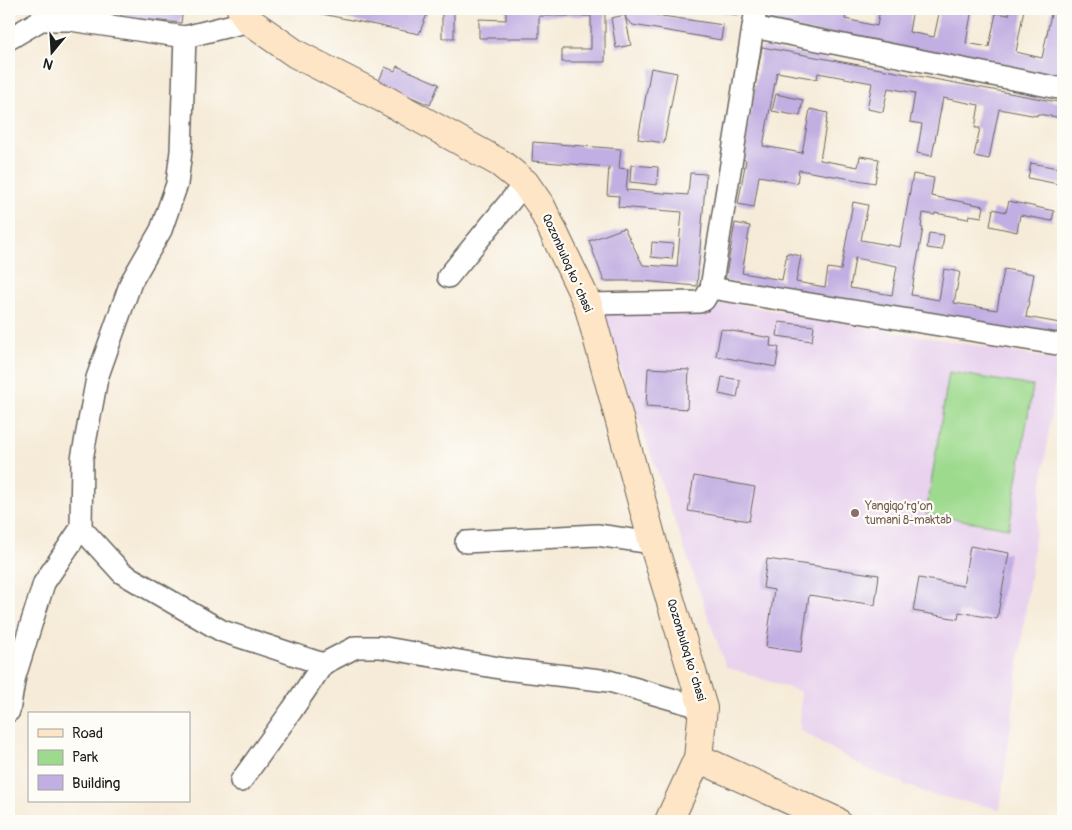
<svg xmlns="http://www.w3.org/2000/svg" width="1072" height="830" font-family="Pangolin,sans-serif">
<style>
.built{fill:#e8d2ee}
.green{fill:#9eda8e;stroke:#5d7b55}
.building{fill:#c1aee2;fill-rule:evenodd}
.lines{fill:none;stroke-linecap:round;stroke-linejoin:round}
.street-casing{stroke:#68645e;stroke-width:24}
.secondary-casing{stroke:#68645e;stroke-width:30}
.street{stroke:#fff;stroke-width:21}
.secondary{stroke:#fde5c5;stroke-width:28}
.education-dot{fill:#8d6e63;stroke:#fdfcf7;stroke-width:2}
.labels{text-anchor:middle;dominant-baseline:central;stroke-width:4.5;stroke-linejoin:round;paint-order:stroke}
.street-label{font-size:12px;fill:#1c1c1c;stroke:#fdfcf7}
.education-label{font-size:12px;fill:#785e54;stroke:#fdfcf7;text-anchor:start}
</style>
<rect width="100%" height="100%" fill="#fdfcf7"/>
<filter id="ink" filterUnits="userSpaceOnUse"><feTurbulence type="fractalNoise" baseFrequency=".02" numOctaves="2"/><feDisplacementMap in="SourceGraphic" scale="10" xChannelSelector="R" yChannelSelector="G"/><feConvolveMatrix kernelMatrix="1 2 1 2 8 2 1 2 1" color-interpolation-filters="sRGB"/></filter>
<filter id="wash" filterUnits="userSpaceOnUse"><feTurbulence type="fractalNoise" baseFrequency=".0096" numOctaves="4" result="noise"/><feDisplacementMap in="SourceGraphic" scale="20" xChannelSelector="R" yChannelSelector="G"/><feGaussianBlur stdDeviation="1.12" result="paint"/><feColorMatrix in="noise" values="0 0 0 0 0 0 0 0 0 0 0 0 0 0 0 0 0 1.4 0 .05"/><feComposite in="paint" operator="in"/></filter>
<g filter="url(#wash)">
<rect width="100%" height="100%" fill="#f6ebd8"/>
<!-- built -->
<path class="built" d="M713,300L1058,360L1000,809L929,794L865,768L800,730L801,692L726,667L597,301Z"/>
<!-- green -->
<path class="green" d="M949,372L1033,386L1009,528L926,514Z"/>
<g id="blocks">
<!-- building -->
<g class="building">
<path d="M122,9H183L181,23L121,17Z"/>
<path d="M298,9H384L409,14L411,9H429L419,34Z"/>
<rect x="442" y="9" width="12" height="29"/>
<path d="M506,9H605V62H562V49H591V16H539V38H479V19L506,20Z"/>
<path d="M625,9H637L642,13L723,25L721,40L633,25L626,19Z"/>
<path d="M721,9H738L737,15L720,12Z"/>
<path d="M766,9H789L814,14L815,9H847L845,19L877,26L880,9H913L909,32L934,37L940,9H972L966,43L989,47L996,13L1009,15L1010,9H1024L1016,52L1042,58L1052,9L1063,10V80L763,22Z"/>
<path d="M625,15L631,45L616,48L611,18Z"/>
<path d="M762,47L1063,103V118L1037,114V116L999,109L989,159L974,156L980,128H975L979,105L943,98L932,156L917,153L922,124L910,122L915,93L888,88L883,112L867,109L872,83L818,73L817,79L777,72L763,146L802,153L810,109L828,113L820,160L858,167L860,156L879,159L875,183L799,170L797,183L759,176L754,207L738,204L746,160L742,159Z"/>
<path d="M397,66L439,84L430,105L378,83L385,67L395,71Z"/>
<path d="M651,68L677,73L664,143L638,139Z"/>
<path d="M776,94L803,100L800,116L772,111Z"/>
<path d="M533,142L621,149L619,168L628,169L626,190L688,195L690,173L706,174L697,286L642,281H604L589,241L624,228L643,265L677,267L682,212L618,207L619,196L607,195L609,167L532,161Z"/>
<path d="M1031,163L1063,169V185L1028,178Z"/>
<path d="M631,165L658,167L657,185L630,182Z"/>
<path d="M913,174L934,178L931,196L984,206L982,217L969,215L968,219L935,213V215L923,213L921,227L923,228L911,295L939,300L944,269L960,272L954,303L997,310L1004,269L1034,274L1026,317L1060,323L1063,309V341L725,281L735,223L750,226L742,273L782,280L787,253L801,256L796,282L825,287L828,268L841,270L853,202L868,205L861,240L900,247ZM855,258L897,266L892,295L850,288Z"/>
<path d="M1009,201L1054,211L1052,221L1020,215L1017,232L990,226L993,209L1006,212Z"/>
<path d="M929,233L944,235L942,250L927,248Z"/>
<path d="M652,242L674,244L672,259L651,257Z"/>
<path d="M779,322L814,326L812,341L777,336Z"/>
<path d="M721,329L771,338L770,346L779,347L776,367L716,356Z"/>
<path d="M648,368L689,370L687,409L646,406Z"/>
<path d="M722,377L740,380L737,398L719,394Z"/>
<path d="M694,476L755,487L749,521L688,511Z"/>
<path d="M970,546L1009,553L997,619L959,612L958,619L913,611L919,578L963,586Z"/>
<path d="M767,559L879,575L875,605L809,595L801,652L766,647L774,590L763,588Z"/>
</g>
</g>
</g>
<g filter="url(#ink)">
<use href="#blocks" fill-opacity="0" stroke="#68645e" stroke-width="1"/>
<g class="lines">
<!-- street casing -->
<g class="street-casing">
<g id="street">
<path d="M249,21L185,37L181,151L177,184L161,230L131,282L97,378L82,459L81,528L122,573L222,631L323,664L356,647H380L505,669L609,681L703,708"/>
<path d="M753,27L1063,89"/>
<path d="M9,39L41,20H70L185,37"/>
<path d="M448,277L525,183"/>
<path d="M711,288L1063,345"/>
<path d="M588,304L699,302L704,300L711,288L756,9"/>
<path d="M466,542L597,535L653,543"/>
<path d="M9,711L15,676L44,583L81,528"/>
<path d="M241,781L292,710L323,664"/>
</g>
</g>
<!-- secondary casing -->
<g class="secondary-casing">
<g id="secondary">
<path d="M241,9L249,21L296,54L388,101L500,163L525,183L541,206L588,304L653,543L703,708L698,758L669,821"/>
<path d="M698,758L836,821"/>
</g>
</g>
<!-- street -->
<use href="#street" class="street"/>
<!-- secondary -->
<use href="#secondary" class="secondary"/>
</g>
</g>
<!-- markers -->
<circle class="education-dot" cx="855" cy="513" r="5"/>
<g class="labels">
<!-- street labels -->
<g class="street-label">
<text transform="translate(567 263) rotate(66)">Qozonbuloq koʻchasi</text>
<text transform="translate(686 650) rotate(73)">Qozonbuloq koʻchasi</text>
</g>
<!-- education labels -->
<g class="education-label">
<text x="865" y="506">Yangiqo’rg’on<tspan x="865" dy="14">tumani 8-maktab</tspan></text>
</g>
</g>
<!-- margin -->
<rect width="1072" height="830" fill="none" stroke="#fdfcf7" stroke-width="30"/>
<!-- legend -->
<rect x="28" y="712" width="162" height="90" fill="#fdfcf7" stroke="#a3a29f"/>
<rect x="38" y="729" width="25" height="8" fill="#fde5c5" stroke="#a3a29f"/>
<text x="72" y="738" font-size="15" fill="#1c1c1c">Road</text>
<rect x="38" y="750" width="25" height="15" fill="#9eda8e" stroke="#a3a29f"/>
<text x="72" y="762" font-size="15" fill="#1c1c1c">Park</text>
<rect x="38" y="775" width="25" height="15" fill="#c1aee2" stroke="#a3a29f"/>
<text x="72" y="788" font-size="15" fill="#1c1c1c">Building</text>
<!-- north arrow -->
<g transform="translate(52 52) rotate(198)" stroke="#fdfcf7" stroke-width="4" paint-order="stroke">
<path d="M0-4L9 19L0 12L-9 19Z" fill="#1c1c1c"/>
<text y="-8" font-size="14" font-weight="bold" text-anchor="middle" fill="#1c1c1c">N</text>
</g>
</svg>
